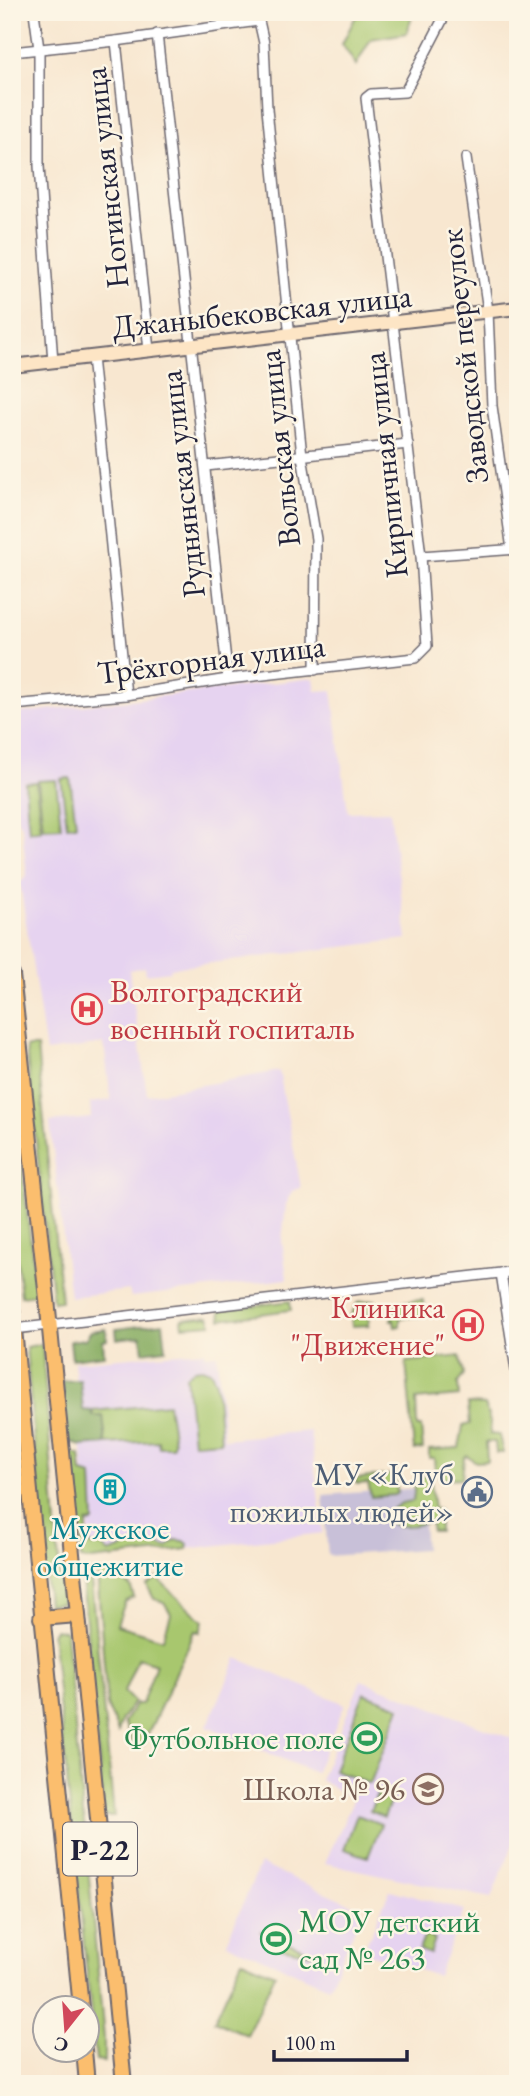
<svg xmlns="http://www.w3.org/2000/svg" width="530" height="2096" font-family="'EB Garamond',serif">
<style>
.built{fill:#e6d3f0}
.industrial{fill:#c8c0d8}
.green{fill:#a8c76e;stroke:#657454;stroke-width:2}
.forest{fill:#86ac61;stroke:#54674e;stroke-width:2}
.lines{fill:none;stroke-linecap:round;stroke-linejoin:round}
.minor-casing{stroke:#6d676f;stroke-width:12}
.secondary-casing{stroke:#6d676f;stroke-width:16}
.trunk-casing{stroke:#6d676f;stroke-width:18}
.minor{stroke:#fff;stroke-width:9}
.secondary{stroke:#fde5c5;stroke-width:12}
.trunk{stroke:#fbbe6e;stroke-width:14}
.labels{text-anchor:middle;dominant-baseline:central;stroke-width:5;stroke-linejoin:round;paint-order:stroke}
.shield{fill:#fcf5e5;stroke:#63616e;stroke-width:2}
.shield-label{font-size:30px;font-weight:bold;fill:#22223b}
.street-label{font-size:32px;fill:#22223b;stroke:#fcf5e5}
.health-label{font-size:32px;fill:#be3a42;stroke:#fcf5e5;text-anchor:start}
.service-label{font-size:32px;fill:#4e5e75;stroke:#fcf5e5;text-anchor:end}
.culture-label{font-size:32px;fill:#0d838f;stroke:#fcf5e5}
.leisure-label{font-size:32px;fill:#27864d;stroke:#fcf5e5;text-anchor:end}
.education-label{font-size:32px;fill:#785e54;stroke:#fcf5e5;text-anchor:end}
</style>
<rect width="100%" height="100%" fill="#fcf5e5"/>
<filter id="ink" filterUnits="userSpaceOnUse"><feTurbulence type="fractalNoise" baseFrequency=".0143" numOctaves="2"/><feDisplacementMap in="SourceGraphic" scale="14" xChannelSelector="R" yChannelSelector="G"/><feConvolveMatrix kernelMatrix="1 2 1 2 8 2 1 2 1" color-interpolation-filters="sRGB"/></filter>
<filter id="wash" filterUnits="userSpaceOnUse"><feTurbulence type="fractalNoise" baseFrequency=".00686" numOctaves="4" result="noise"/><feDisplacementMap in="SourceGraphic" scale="28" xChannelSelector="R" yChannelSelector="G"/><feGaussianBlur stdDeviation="1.57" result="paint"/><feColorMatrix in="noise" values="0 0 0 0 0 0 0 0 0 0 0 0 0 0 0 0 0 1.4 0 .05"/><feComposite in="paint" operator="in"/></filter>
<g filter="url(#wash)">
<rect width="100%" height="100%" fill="#f8e7d0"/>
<!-- built -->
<g class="built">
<path d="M314,678L316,691L332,690L348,812L390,811L407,939L170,968V971L146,974L145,967L129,970L147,1095L279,1071L301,1188L292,1191L286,1205L282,1240L287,1279L131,1297L129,1290L70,1297L50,1122L91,1118L90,1103L111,1100L104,1044L46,1052L20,883L27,876L22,826L18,821L12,772V714Z"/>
<path d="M204,1351L205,1355L217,1354L224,1439L310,1431L323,1533L92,1560L74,1362Z"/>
<path d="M237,1658L345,1704L315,1773L207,1727Z"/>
<path d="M361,1680L518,1741V1832L491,1898L325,1863L354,1799L320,1780Z"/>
<path d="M260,1864L363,1909L329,1987L226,1943Z"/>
<path d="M390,1890L464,1910L438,1976L363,1952Z"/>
</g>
<!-- industrial -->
<path class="industrial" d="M420,1488L425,1549L328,1556L323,1495Z"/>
<!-- green -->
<g class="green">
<path d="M358,12H413L407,33L371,39L356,65L342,44Z"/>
<path d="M70,778L76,825L67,826L61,779Z"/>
<path d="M56,780L61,827L43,828L38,781Z"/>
<path d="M36,782L41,830L29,831L25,783Z"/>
<path d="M26,1047H37L61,1301L53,1302Z"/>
<path d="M21,1163L37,1294L21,1296L12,1214V1164Z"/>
<path d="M375,1300L379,1311L368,1312L369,1325L352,1326L351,1315L358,1302Z"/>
<path d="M423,1300L424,1316L400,1318V1326L395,1327L394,1320H391L397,1302Z"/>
<path d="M290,1301L291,1310L221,1319L220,1310Z"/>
<path d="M209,1316L212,1324L183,1326L182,1319Z"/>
<path d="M42,1344L62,1603L48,1605L26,1347Z"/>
<path d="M460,1356L464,1374L458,1383L459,1396L416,1400L417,1427H421L423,1449L414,1450L406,1362Z"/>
<path d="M202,1368L210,1371L216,1382L221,1441L193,1443L186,1376L195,1369Z"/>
<path d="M168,1404L174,1442L172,1447H159L158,1441L106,1444L103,1416H92V1411Z"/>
<path d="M468,1404L485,1405L490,1422V1434L499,1435L503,1453H496L495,1442H486L487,1461L476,1462L467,1456L464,1458L462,1478L441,1479L435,1470L434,1458H429V1450L459,1448L463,1426L470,1424Z"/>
<path d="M69,1452L80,1455L82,1473L92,1476L94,1522L87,1523V1537L78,1538Z"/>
<path d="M395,1474L397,1493L394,1495L371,1497L368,1483L357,1484L354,1479Z"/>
<path d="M416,1476H425L431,1483L434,1509L439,1510V1531H432L430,1522C417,1525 404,1528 391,1524L387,1512L402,1503L413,1501Z"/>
<path d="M175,1540L184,1541L188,1544L187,1549L92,1560L81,1559L79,1541H89L91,1546L101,1545L109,1553L139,1542H147L151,1546L155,1544L167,1547Z"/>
<path d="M97,1571L110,1573L130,1586L134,1597L125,1602L117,1625L163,1639L171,1614L164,1602L154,1599L147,1585L157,1578L203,1621L200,1632L195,1631L143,1745L133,1743L124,1722L136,1704H142L156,1664L138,1658L124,1692L134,1702L122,1719L118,1732L107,1705Z"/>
<path d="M90,1572L114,1816H104L82,1578Z"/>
<path d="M55,1629L66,1631L104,2038V2062L96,2061L52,1633Z"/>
<path d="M364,1693L400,1707L370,1784L334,1770Z"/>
<path d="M378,1792L392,1798L384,1817L370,1811Z"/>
<path d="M357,1815L381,1824L368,1857L344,1849Z"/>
<path d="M260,1931L319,1955L280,1948Z"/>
<path d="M425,1935L435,1939L430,1954L419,1950Z"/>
<path d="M242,1960L275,1974L247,2035L214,2021Z"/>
</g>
<!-- forest -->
<g class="forest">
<path d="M163,1323L166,1349L143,1352L141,1336L117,1339L116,1329Z"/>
<path d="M106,1329L107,1340L103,1341L104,1355L72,1359L70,1341L85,1339L91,1331Z"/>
<path d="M80,1380L83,1410L92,1411L93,1416H103L106,1444L81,1446L67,1441L62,1381Z"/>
<path d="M12,1447L21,1542L12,1543Z"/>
</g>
</g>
<g filter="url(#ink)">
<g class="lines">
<!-- minor casing -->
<g class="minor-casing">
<g id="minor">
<path d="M34,12L39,49V166L53,362"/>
<path d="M257,12L264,43L267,109L302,456L316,539L315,670"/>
<path d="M157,34L228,679"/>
<path d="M116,41L149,350"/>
<path d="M12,52L116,41L258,21"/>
<path d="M466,158L488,311L492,406L512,550"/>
<path d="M92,357L126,695"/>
<path d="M206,466L408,444"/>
<path d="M421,556L518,549"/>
<path d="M12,705L126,695L228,679L415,658L427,646L421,556L366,98L371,94L405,92L445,15"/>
<path d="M501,1273L518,1383"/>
<path d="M14,1329L518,1271"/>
</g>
</g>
<!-- secondary casing -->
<g class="secondary-casing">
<g id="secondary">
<path d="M12,366L518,308"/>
<path d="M12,1144L30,1139"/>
</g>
</g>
<!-- trunk casing -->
<g class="trunk-casing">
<g id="trunk">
<path d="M12,975L47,1299L124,2084"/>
<path d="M12,1309L81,2008"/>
<path d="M41,1618L77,1615"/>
<path d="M84,2050L87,2084"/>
</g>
</g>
<!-- minor -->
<use href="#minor" class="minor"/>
<!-- secondary -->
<use href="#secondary" class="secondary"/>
<!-- trunk -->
<use href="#trunk" class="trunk"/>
</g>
</g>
<!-- icons -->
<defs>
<g id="hospital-ring" transform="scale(1.575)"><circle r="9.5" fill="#fcf5e5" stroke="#e0444e" stroke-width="1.5"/><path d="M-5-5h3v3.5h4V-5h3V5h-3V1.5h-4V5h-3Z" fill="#e0444e"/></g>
<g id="building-ring" transform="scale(1.575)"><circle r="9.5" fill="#fcf5e5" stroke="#0f9aa8" stroke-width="1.5"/><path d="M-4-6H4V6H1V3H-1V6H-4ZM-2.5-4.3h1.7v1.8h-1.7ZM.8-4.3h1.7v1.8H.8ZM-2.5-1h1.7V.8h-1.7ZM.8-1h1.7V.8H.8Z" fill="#0f9aa8"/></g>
<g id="civic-ring" transform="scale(1.575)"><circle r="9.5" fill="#fcf5e5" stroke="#5c6f8a" stroke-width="1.5"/><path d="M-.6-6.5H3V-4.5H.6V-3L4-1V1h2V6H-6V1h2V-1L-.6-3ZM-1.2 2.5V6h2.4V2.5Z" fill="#5c6f8a"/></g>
<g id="stadium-ring" transform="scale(1.575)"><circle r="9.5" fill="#fcf5e5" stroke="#2e9e5b" stroke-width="1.5"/><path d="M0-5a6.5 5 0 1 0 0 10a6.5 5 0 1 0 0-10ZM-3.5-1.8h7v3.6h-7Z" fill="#2e9e5b"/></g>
<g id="school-ring" transform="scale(1.575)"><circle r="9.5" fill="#fcf5e5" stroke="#8d6e63" stroke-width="1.5"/><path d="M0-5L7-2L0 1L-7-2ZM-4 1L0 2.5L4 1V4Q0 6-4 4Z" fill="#8d6e63"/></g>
</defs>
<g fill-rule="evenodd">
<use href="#hospital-ring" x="87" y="1009"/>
<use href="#hospital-ring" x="468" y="1325"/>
<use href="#building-ring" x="110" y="1489"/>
<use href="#civic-ring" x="477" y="1492"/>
<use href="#stadium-ring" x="367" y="1738"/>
<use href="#school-ring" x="428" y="1789"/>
<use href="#stadium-ring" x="276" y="1939"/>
</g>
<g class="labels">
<!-- shield labels -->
<rect class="shield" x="63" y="1822.5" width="74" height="53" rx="5"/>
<g class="shield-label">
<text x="100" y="1849">Р-22</text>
</g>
<!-- street labels -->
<g class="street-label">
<text transform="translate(106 178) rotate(-96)">Ногинская улица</text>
<text transform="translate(262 311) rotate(-6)">Джаныбековская улица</text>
<text transform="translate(464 356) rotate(-96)">Заводской переулок</text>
<text transform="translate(279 448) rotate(-96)">Вольская улица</text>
<text transform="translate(385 465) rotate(-96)">Кирпичная улица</text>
<text transform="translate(182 484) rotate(-96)">Руднянская улица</text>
<text transform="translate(211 659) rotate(-7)">Трёхгорная улица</text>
</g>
<!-- health labels -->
<g class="health-label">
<text x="110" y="991">Волгоградский<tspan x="110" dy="37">военный госпиталь</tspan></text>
<text x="445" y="1307" text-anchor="end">Клиника<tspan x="445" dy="37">"Движение"</tspan></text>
</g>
<!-- service labels -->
<g class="service-label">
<text x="454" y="1474">МУ «Клуб<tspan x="454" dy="37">пожилых людей»</tspan></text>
</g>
<!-- culture labels -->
<g class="culture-label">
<text x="110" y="1528">Мужское<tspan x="110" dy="37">общежитие</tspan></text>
</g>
<!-- leisure labels -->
<g class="leisure-label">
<text x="344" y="1738">Футбольное поле</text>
<text x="299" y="1921" text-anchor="start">МОУ детский<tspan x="299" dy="37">сад № 263</tspan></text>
</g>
<!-- education labels -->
<g class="education-label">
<text x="405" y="1789">Школа № 96</text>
</g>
</g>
<!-- margin -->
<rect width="530" height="2096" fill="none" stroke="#fcf5e5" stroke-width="42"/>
<!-- north arrow -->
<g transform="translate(66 2029) rotate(197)"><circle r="33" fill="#fcf5e5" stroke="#a5a1a1" stroke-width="2"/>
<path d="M0-5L12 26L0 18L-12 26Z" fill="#d1495b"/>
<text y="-10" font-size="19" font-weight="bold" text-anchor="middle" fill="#22223b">С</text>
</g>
<!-- scale -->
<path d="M274 2050v10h133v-10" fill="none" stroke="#22223b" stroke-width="3.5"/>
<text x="285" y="2050" font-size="21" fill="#22223b" stroke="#fcf5e5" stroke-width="5" paint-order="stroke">100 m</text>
</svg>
